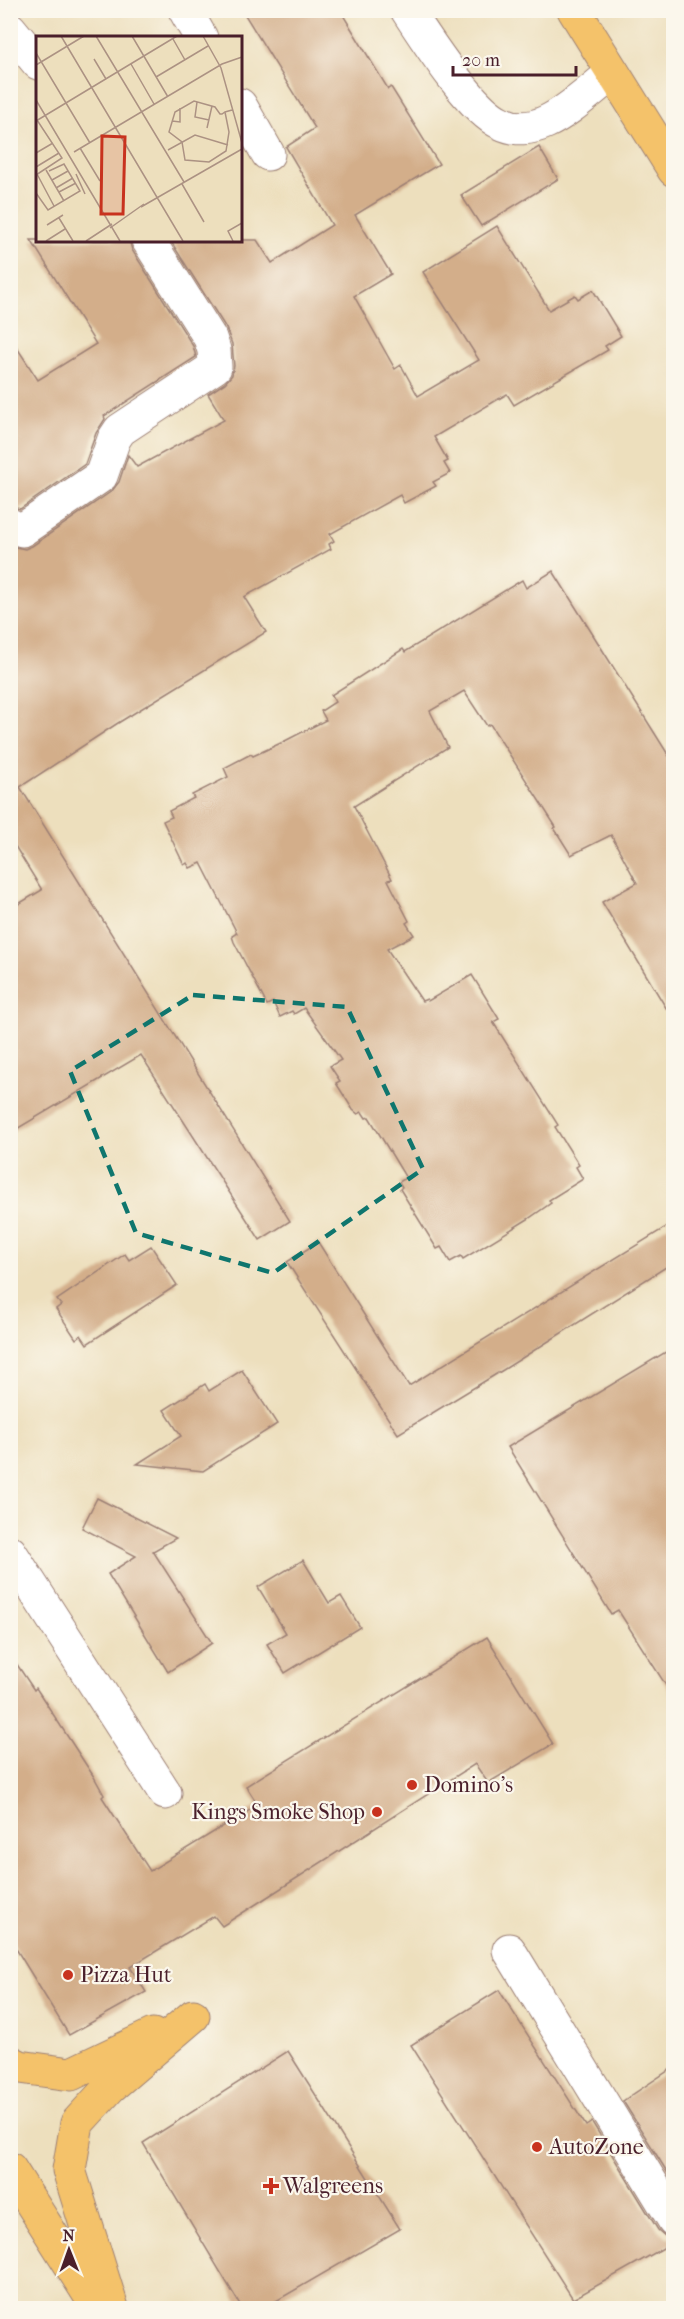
<svg xmlns="http://www.w3.org/2000/svg" width="684" height="2319" font-family="'IM FELL French Canon',serif">
<style>
.building{fill:#d3ae8a}
.lines{fill:none;stroke-linecap:round;stroke-linejoin:round}
.minor-casing{stroke:#9c7f74;stroke-width:35}
.major-casing{stroke:#9c7f74;stroke-width:35}
.highway-casing{stroke:#9c7f74;stroke-width:35}
.minor{stroke:#fff;stroke-width:33}
.major{stroke:#f4c26a;stroke-width:33}
.highway{stroke:#f4c26a;stroke-width:33}
.marked{fill:none;stroke:#0f766e;stroke-width:4.5;stroke-dasharray:12 8;stroke-linejoin:round}
.poi-dot{fill:#c8321e;stroke:#fbf7ec;stroke-width:2}
.labels{text-anchor:middle;dominant-baseline:central;stroke-width:4.5;stroke-linejoin:round;paint-order:stroke}
.poi-label{font-size:22px;fill:#4a1f2b;stroke:#fbf7ec;text-anchor:start}
.inset-road{fill:none;stroke:#ac9283;stroke-width:1.5}
.view{fill:#c8321e;fill-opacity:0.15;stroke:#c8321e;stroke-width:3}
.inset-edge{fill:none;stroke:#4a1f2b;stroke-width:3}
</style>
<rect width="100%" height="100%" fill="#fbf7ec"/>
<filter id="ink" filterUnits="userSpaceOnUse"><feTurbulence type="fractalNoise" baseFrequency=".0167" numOctaves="2"/><feDisplacementMap in="SourceGraphic" scale="12" xChannelSelector="R" yChannelSelector="G"/><feConvolveMatrix kernelMatrix="1 2 1 2 8 2 1 2 1" color-interpolation-filters="sRGB"/></filter>
<filter id="wash" filterUnits="userSpaceOnUse"><feTurbulence type="fractalNoise" baseFrequency=".008" numOctaves="4" result="noise"/><feDisplacementMap in="SourceGraphic" scale="24" xChannelSelector="R" yChannelSelector="G"/><feGaussianBlur stdDeviation="1.35" result="paint"/><feColorMatrix in="noise" values="0 0 0 0 0 0 0 0 0 0 0 0 0 0 0 0 0 1.4 0 .05"/><feComposite in="paint" operator="in"/></filter>
<g filter="url(#wash)">
<rect width="100%" height="100%" fill="#eddfbd"/>
<g id="blocks">
<!-- building -->
<g class="building">
<path d="M242,10H340L388,89L391,87L439,164L355,215L391,274L354,296L395,369L401,365L418,396L479,360L423,272L497,226L549,310L575,295L578,299L593,290L621,336L605,346L608,350L514,405L507,394L434,437L448,461L444,463L450,473L433,482L436,486L404,503L400,495L330,534L334,541L329,544L331,549L244,597L266,632L118,723L20,787L290,1221L260,1240L141,1055L10,1133V909L42,890L10,838V546L25,549L32,546L112,491L119,482L128,455L137,467L224,420L208,394L225,383L232,375L234,366L232,344L226,328L170,240H257L272,263L332,225L286,147L315,128Z"/>
<path d="M539,147L558,179L481,226L461,195Z"/>
<path d="M31,240H129L132,250L193,346L196,357L104,416L105,419L96,433L85,464L20,509L10,506V337L38,380L96,344Z"/>
<path d="M553,571L674,764V1021L602,902L637,883L611,835L571,855L554,828L556,827L490,724L487,726L464,691L430,711L448,747L354,806L392,879L388,880L409,921L406,923L414,935L387,949L422,1001L427,999L428,1001L472,975L499,1019L493,1022L558,1125L555,1127L579,1165L576,1167L583,1179L549,1200L551,1203L528,1219L463,1259L461,1256L450,1262L441,1247L437,1249L400,1189L402,1187L399,1182L406,1178L369,1117L366,1118L362,1112L358,1114L353,1110L336,1083L340,1081L330,1066L341,1060L304,1008L294,1014L292,1011L280,1017L273,1002L267,1005L234,942L232,936L237,933L201,863L190,868L187,863L184,865L163,821L172,817L169,811L194,798L192,795L228,777L224,768L251,754L253,756L283,742L326,720L321,711L335,702L331,695L403,649L405,652L522,580L526,588Z"/>
<path d="M674,1222V1262L503,1370L398,1434L287,1262L318,1242L409,1386Z"/>
<path d="M151,1246L177,1285L87,1344L81,1335L76,1339L56,1309L61,1305L57,1300L125,1254L129,1260Z"/>
<path d="M674,1347V1698L618,1610L611,1614L508,1447Z"/>
<path d="M242,1370L277,1424L203,1471L137,1464L181,1436L164,1410L205,1384L209,1391Z"/>
<path d="M97,1498L176,1538L153,1551L212,1643L168,1672L108,1574L136,1556L82,1528Z"/>
<path d="M303,1560L329,1603L341,1596L360,1627L285,1673L267,1644L286,1633L258,1587Z"/>
<path d="M487,1637L553,1744L488,1783L475,1764L222,1926L214,1916L130,1967L146,1992L69,2035L10,1939V1654L34,1690L36,1688L94,1777L104,1795L102,1797L150,1871L258,1805L246,1786Z"/>
<path d="M499,1990L586,2126L592,2122L658,2230L665,2236L674,2239V2242L573,2299L411,2045Z"/>
<path d="M288,2051L400,2229L264,2308H242L143,2143Z"/>
<path d="M674,2067V2183L623,2101Z"/>
</g>
</g>
</g>
<g filter="url(#ink)">
<use href="#blocks" fill-opacity="0" stroke="#9c7f74" stroke-width="1.5"/>
<g class="lines">
<!-- minor casing -->
<g class="minor-casing">
<g id="minor">
<path d="M185,10L201,38"/>
<path d="M407,10C426,39 471,110 501,123C515,130 531,129 546,122C568,112 593,88 613,73"/>
<path d="M10,29L38,63"/>
<path d="M240,105L268,154"/>
<path d="M10,525L15,528L22,530L101,476L114,439L120,430L215,367L214,350L210,338L148,240"/>
<path d="M10,1552L165,1793"/>
<path d="M509,1950L674,2220"/>
</g>
</g>
<!-- major casing -->
<g class="major-casing">
<path id="major" d="M574,10L674,170"/>
</g>
<!-- highway casing -->
<g class="highway-casing">
<g id="highway">
<path d="M10,2062L20,2067L71,2074L153,2035"/>
<path d="M10,2169L98,2308"/>
<path d="M112,2308L69,2170L77,2123L110,2087L193,2016"/>
</g>
</g>
<!-- minor -->
<use href="#minor" class="minor"/>
<!-- major -->
<use href="#major" class="major"/>
<!-- highway -->
<use href="#highway" class="highway"/>
</g>
</g>
<!-- marked area -->
<path class="marked" d="M193,995L347,1007L423,1169L273,1273L136,1233L70,1071Z"/>
<!-- markers -->
<g class="poi-dot">
<circle cx="412" cy="1785" r="6"/>
<circle cx="377" cy="1812" r="6"/>
<circle cx="68" cy="1975" r="6"/>
<circle cx="537" cy="2147" r="6"/>
<path d="M268 2177h6v6h6v6h-6v6h-6v-6h-6v-6h6z"/>
</g>
<g class="labels">
<!-- poi labels -->
<g class="poi-label">
<text x="424" y="1785">Domino's</text>
<text x="365" y="1812" text-anchor="end">Kings Smoke Shop</text>
<text x="80" y="1975">Pizza Hut</text>
<text x="549" y="2147">AutoZone</text>
<text x="283" y="2186">Walgreens</text>
</g>
</g>
<!-- overview -->
<g transform="translate(36 36)">
<rect width="206" height="206" fill="#eddfbd"/>
<path class="inset-road" d="M25,0L147,205M60,0L148,146M96,0L132,61M167,0L185,32L206,107M137,3L149,24M0,17L54,107M58,23L70,43M95,28L118,68M0,29L48,0M120,41L172,10M0,64L84,205M161,66L159,81L173,84M189,76L193,96L190,115L173,126L149,124L146,106L133,96L139,76L158,65L179,71L184,78H186L189,76L196,74M0,85L141,0M136,85L144,86V72M171,92L176,70M44,112L64,145M132,114L159,99L192,109M38,116L186,28L206,21M0,117L17,107M0,131L23,117M10,134L28,165M1,138L18,170M40,138L49,158M0,139L26,122L1,84M16,144L32,135M146,148L168,186M20,152L37,142M23,156L40,147M0,157L12,174L44,155L28,128L13,135M105,171L206,113M23,182L37,205M11,189L27,179M74,192L108,168M10,205L29,193M50,205L76,188M197,205L192,195L206,187"/>
<path class="view" d="M66,100L89,101L87,178H65Z"/>
<rect width="206" height="206" class="inset-edge"/>
</g>
<!-- margin -->
<rect width="684" height="2319" fill="none" stroke="#fbf7ec" stroke-width="36"/>
<!-- north arrow -->
<g transform="translate(69 2250) rotate(359)" stroke="#fbf7ec" stroke-width="4.5" paint-order="stroke">
<path d="M0-4.5L10 22L0 15L-10 22Z" fill="#4a1f2b"/>
<text y="-9" font-size="16" font-weight="bold" text-anchor="middle" fill="#4a1f2b">N</text>
</g>
<!-- scale -->
<path d="M453 66v9h123v-9" fill="none" stroke="#4a1f2b" stroke-width="3"/>
<text x="462" y="66" font-size="18" fill="#4a1f2b" stroke="#fbf7ec" stroke-width="4.5" paint-order="stroke">20 m</text>
</svg>
